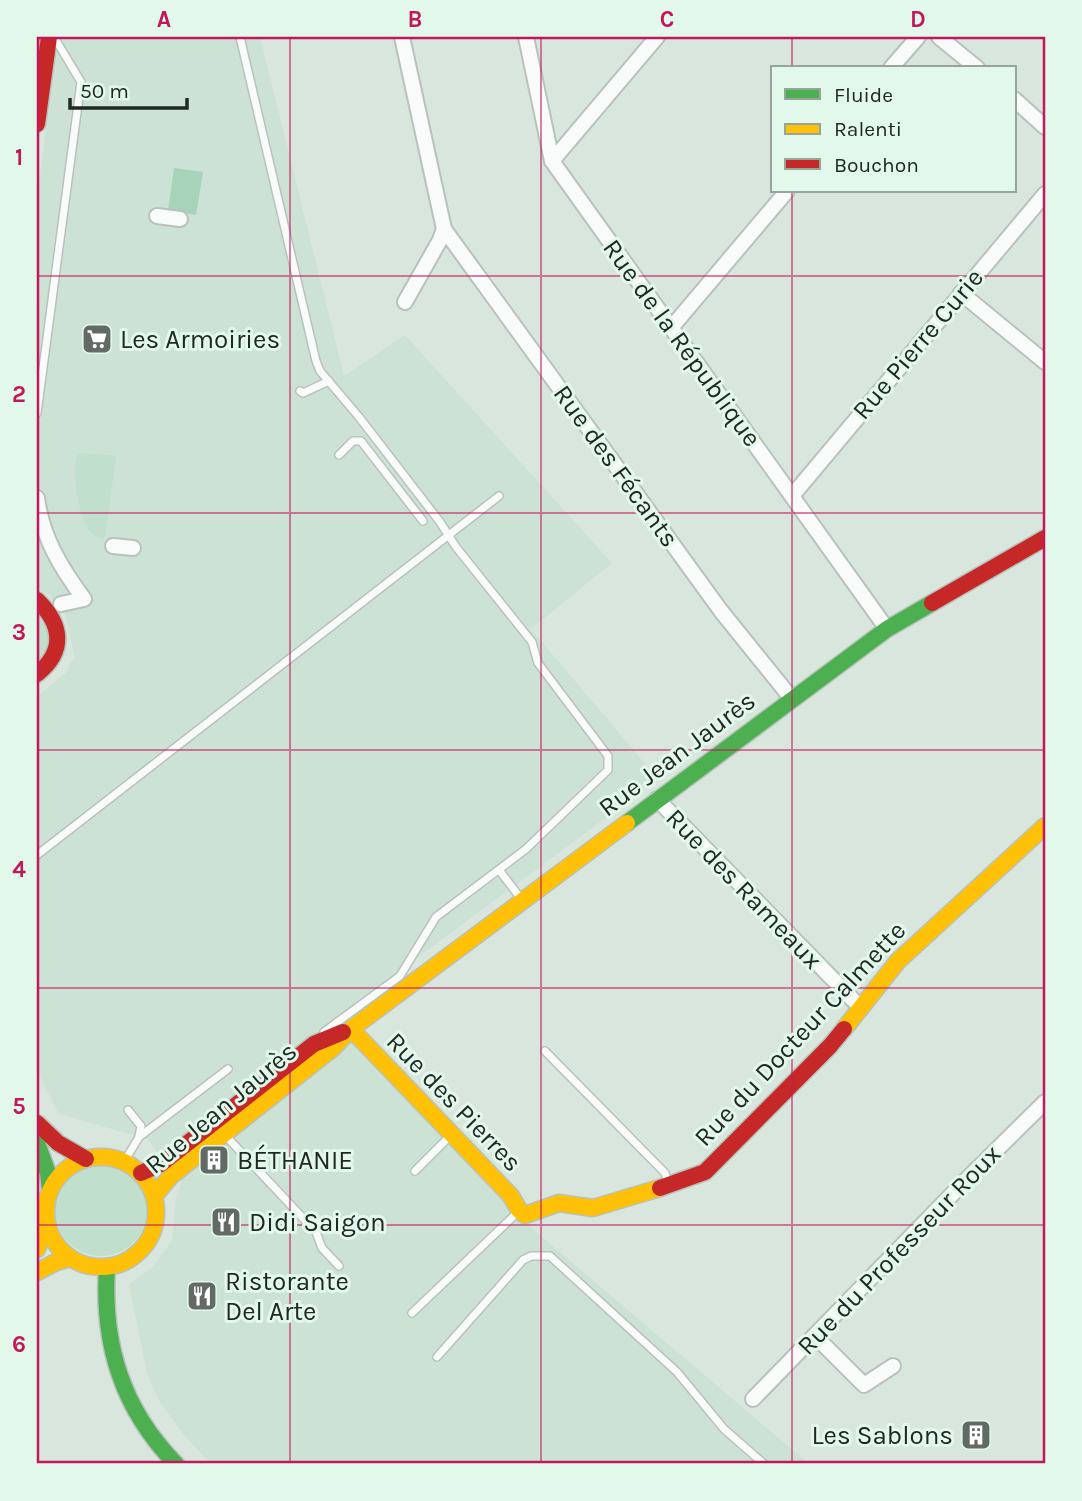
<svg xmlns="http://www.w3.org/2000/svg" width="1082" height="1501" font-family="Karla,sans-serif">
<style>
.built{fill:#cce2d4}
.green{fill:#c0dfcc}
.forest{fill:#a6d3ba}
.lines{fill:none;stroke-linecap:round;stroke-linejoin:round}
.lane-casing{stroke:#b8c2bc;stroke-width:10}
.street-casing{stroke:#b8c2bc;stroke-width:18}
.fast-casing{stroke:#b8c2bc;stroke-width:19}
.slow-casing{stroke:#b8c2bc;stroke-width:19}
.jam-casing{stroke:#b8c2bc;stroke-width:19}
.lane{stroke:#f9fbfa;stroke-width:7}
.street{stroke:#f9fbfa;stroke-width:14}
.fast{stroke:#4caf50;stroke-width:16}
.slow{stroke:#ffc107;stroke-width:16}
.jam{stroke:#c62828;stroke-width:16}
.grid{fill:none;stroke:#c2185b;stroke-width:2;stroke-opacity:0.55}
.labels{text-anchor:middle;dominant-baseline:central;stroke-width:6;stroke-linejoin:round;paint-order:stroke}
.poi-label{font-size:26px;fill:#202823;stroke:#e1f8ea;text-anchor:start}
.street-label{font-size:26px;fill:#202823;stroke:#e1f8ea}
.neatline{fill:none;stroke:#c2185b;stroke-width:2.5}
.grid-label{font-size:23px;text-anchor:middle;font-weight:bold;fill:#c2185b}
</style>
<rect width="100%" height="100%" fill="#d9e6de"/>
<!-- built -->
<path class="built" d="M60,37H260L344,376L405,335L612,563L531,629L658,779L331,1022L515,1214L809,1464H211L184,1435L159,1401L147,1373L129,1284L153,1267L172,1240L176,1197L182,1182L147,1139L59,1114L37,1071V696L67,672L71,662L75,658L65,613L49,595L37,588V196L57,51L64,43Z"/>
<!-- green -->
<g class="green">
<path d="M81,453L116,456L105,538C101,538 97,537 94,535C79,524 71,473 77,456Z"/>
<path d="M37,611C50,627 54,646 37,661Z"/>
<circle cx="101" cy="1210" r="46"/>
</g>
<!-- forest -->
<path class="forest" d="M174,168L203,172L196,215L168,211Z"/>
<g class="lines">
<!-- lane casing -->
<g class="lane-casing">
<g id="lane">
<path d="M240,37L316,361L320,371L359,417L440,522L456,547L532,642L538,663L608,756V770L526,849L436,917L400,976L324,1032"/>
<path d="M300,391L303,393L329,381"/>
<path d="M37,413L81,82L54,37"/>
<path d="M339,455L353,441H361L423,521"/>
<path d="M37,855L499,496"/>
<path d="M499,870L522,900"/>
<path d="M545,1051L665,1173L668,1182"/>
<path d="M128,1110L141,1126L139,1137"/>
<path d="M224,1134L316,1232L322,1248L339,1266"/>
<path d="M124,1162L139,1137L228,1069"/>
<path d="M415,1171L451,1135"/>
<path d="M412,1313L518,1212"/>
<path d="M437,1357L523,1260L531,1256H550L677,1372L724,1429L764,1464"/>
</g>
</g>
<!-- street casing -->
<g class="street-casing">
<g id="street">
<path d="M402,37L444,229L440,240L405,302"/>
<path d="M526,37L552,161L887,629"/>
<path d="M939,37L977,68"/>
<path d="M891,68L918,37"/>
<path d="M1014,99L1045,127"/>
<path d="M552,161L657,37"/>
<path d="M157,216L180,219"/>
<path d="M444,229L721,611L792,699"/>
<path d="M961,293L1045,362"/>
<path d="M671,328L787,191"/>
<path d="M792,496L1045,194"/>
<path d="M37,498C42,537 61,568 84,599L61,604"/>
<path d="M113,546L133,548"/>
<path d="M657,799L861,1008"/>
<path d="M815,1336L864,1385L893,1366"/>
<path d="M753,1399L964,1182L1045,1102"/>
</g>
</g>
<!-- fast casing -->
<g class="fast-casing">
<g id="fast">
<path d="M627,823L887,629L932,603"/>
<path d="M37,1143L48,1173L50,1190"/>
<path d="M107,1267C102,1344 122,1409 176,1464"/>
</g>
</g>
<!-- slow casing -->
<g class="slow-casing">
<g id="slow">
<path d="M351,1029L511,1196L519,1210L525,1215L559,1203L593,1208L660,1188"/>
<path d="M844,1029L898,961L1045,826"/>
<circle cx="101" cy="1212" r="55"/>
<path d="M154,1196L171,1176L333,1048L351,1029L627,823"/>
<path d="M37,1249L47,1224"/>
<path d="M37,1272L56,1262L70,1258"/>
</g>
</g>
<!-- jam casing -->
<g class="jam-casing">
<g id="jam">
<path d="M37,124L49,37"/>
<path d="M37,600C62,624 66,651 37,674"/>
<path d="M932,603L1045,538"/>
<path d="M37,1123L58,1143L86,1159"/>
<path d="M141,1173L161,1164L314,1044L343,1032"/>
<path d="M660,1188L705,1172L830,1046L844,1029"/>
</g>
</g>
<!-- lane -->
<use href="#lane" class="lane"/>
<!-- street -->
<use href="#street" class="street"/>
<!-- fast -->
<use href="#fast" class="fast"/>
<!-- slow -->
<use href="#slow" class="slow"/>
<!-- jam -->
<use href="#jam" class="jam"/>
</g>
<!-- grid -->
<path class="grid" d="M290,37V1464M541,37V1464M792,37V68M792,191V1464M37,276H1045M37,513H1045M37,750H1045M37,988H1045M37,1225H1045"/>
<!-- icons -->
<defs>
<g id="supermarket-square" transform="scale(1.575)"><rect x="-9" y="-9" width="18" height="18" rx="4" fill="#616a64" stroke="#e1f8ea"/><path d="M-6-5.5h2.5l.6 2H6L4.5 2H-2.5L-4.4-4H-6ZM-1.5 3.2a1.3 1.3 0 1 0 .1 0ZM3 3.2a1.3 1.3 0 1 0 .1 0Z" fill="#fff"/></g>
<g id="building-square" transform="scale(1.575)"><rect x="-9" y="-9" width="18" height="18" rx="4" fill="#616a64" stroke="#e1f8ea"/><path d="M-4-6H4V6H1V3H-1V6H-4ZM-2.5-4.3h1.7v1.8h-1.7ZM.8-4.3h1.7v1.8H.8ZM-2.5-1h1.7V.8h-1.7ZM.8-1h1.7V.8H.8Z" fill="#fff"/></g>
<g id="restaurant-square" transform="scale(1.575)"><rect x="-9" y="-9" width="18" height="18" rx="4" fill="#616a64" stroke="#e1f8ea"/><path d="M-5-6h1v4h1v-4h1v4h1v-4h1v5L-1.5 .5V6h-2V.5L-5-1ZM5-6V6H3V1.5H1.5Q1.5-4 5-6Z" fill="#fff"/></g>
</defs>
<g fill-rule="evenodd">
<use href="#supermarket-square" x="97" y="339"/>
<use href="#building-square" x="214" y="1160"/>
<use href="#restaurant-square" x="226" y="1222"/>
<use href="#restaurant-square" x="202" y="1296"/>
<use href="#building-square" x="976" y="1435"/>
</g>
<g class="labels">
<!-- poi labels -->
<g class="poi-label">
<text x="120" y="339">Les Armoiries</text>
<text x="237" y="1160">BÉTHANIE</text>
<text x="249" y="1222">Didi Saigon</text>
<text x="225" y="1281">Ristorante<tspan x="225" dy="30">Del Arte</tspan></text>
<text x="953" y="1435" text-anchor="end">Les Sablons</text>
</g>
<!-- street labels -->
<g class="street-label">
<text transform="translate(682 343) rotate(54)">Rue de la République</text>
<text transform="translate(918 344) rotate(-50)">Rue Pierre Curie</text>
<text transform="translate(616 466) rotate(54)">Rue des Fécants</text>
<text transform="translate(677 754) rotate(-37)">Rue Jean Jaurès</text>
<text transform="translate(744 889) rotate(46)">Rue des Rameaux</text>
<text transform="translate(800 1034) rotate(-47)">Rue du Docteur Calmette</text>
<text transform="translate(454 1102) rotate(46)">Rue des Pierres</text>
<text transform="translate(221 1108) rotate(-40)">Rue Jean Jaurès</text>
<text transform="translate(899 1250) rotate(-46)">Rue du Professeur Roux</text>
</g>
</g>
<!-- border -->
<rect width="1082" height="1501" fill="none" stroke="#e1f8ea" stroke-width="77"/>
<!-- legend -->
<rect x="771" y="66" width="245" height="126" fill="#e1f8ea" stroke="#94a59a" stroke-width="2"/>
<rect x="785" y="89" width="35" height="10" fill="#4caf50" stroke="#94a59a" stroke-width="2"/>
<text x="834" y="102" font-size="21" fill="#202823">Fluide</text>
<rect x="785" y="124" width="35" height="10" fill="#ffc107" stroke="#94a59a" stroke-width="2"/>
<text x="834" y="136" font-size="21" fill="#202823">Ralenti</text>
<rect x="785" y="159" width="35" height="10" fill="#c62828" stroke="#94a59a" stroke-width="2"/>
<text x="834" y="172" font-size="21" fill="#202823">Bouchon</text>
<!-- scale -->
<path d="M70 98v10h117v-10" fill="none" stroke="#202823" stroke-width="3.5"/>
<text x="80" y="98" font-size="21" fill="#202823" stroke="#e1f8ea" stroke-width="5" paint-order="stroke">50 m</text>
<rect x="38" y="38" width="1006" height="1424" class="neatline"/>
<g class="grid-label">
<text x="164" y="27">A</text>
<text x="415" y="27">B</text>
<text x="667" y="27">C</text>
<text x="918" y="27">D</text>
<text x="19" y="165">1</text>
<text x="19" y="402">2</text>
<text x="19" y="640">3</text>
<text x="19" y="877">4</text>
<text x="19" y="1114">5</text>
<text x="19" y="1352">6</text>
</g>
</svg>
